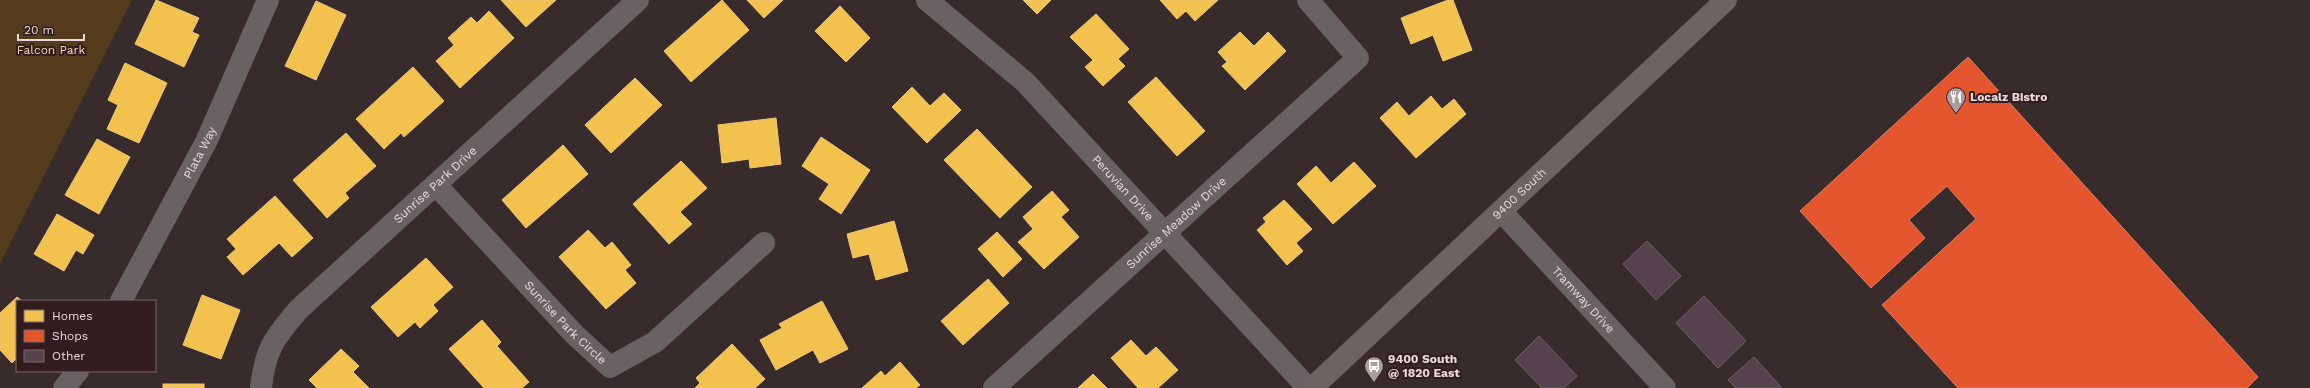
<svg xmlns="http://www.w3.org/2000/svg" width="2310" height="388" font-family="'Work Sans',sans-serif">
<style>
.green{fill:#533b1b}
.homes{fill:#f2c14e;stroke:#efc878}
.shops{fill:#e4572e;stroke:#e67e62}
.building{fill:#56424d;stroke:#6c6366}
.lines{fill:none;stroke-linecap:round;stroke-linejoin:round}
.street{stroke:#686362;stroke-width:22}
.primary{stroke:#6c6362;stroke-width:22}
.labels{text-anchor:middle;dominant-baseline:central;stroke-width:4;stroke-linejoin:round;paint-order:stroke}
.park-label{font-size:12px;fill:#fadab3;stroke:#331c1f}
.poi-label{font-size:12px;font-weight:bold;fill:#e9d9db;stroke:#331c1f;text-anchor:start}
.street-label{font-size:12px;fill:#e9d9db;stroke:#331c1f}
</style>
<rect width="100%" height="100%" fill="#372b2c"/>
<!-- green -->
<path class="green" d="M0,0H132L0,264Z"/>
<!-- homes -->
<g class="homes">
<path d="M156,0L199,18L192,32L199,35L184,67L135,44Z"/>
<path d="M501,0H556L526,27Z"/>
<path d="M722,0L749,30L691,82L664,51Z"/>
<path d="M747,0H783L764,18Z"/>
<path d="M1023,0H1051L1037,14Z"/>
<path d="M1160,0H1218L1195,21L1186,11L1177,19Z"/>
<path d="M1448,0H1453L1472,50L1443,61L1433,35L1411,44L1401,18Z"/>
<path d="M316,1L346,15L316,80L285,66Z"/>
<path d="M840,6L870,38L846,62L815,31Z"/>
<path d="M489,11L514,38L460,88L436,61L454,45L448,38L471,17L477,23Z"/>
<path d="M1096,14L1129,49L1118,59L1125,66L1103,86L1085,67L1093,60L1070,37Z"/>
<path d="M1240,32L1254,46L1268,32L1286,51L1245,90L1222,66L1227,62L1218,52Z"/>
<path d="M125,63L167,83L139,143L107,129L118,105L108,100Z"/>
<path d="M413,67L444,101L404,137L401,133L384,149L356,119Z"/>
<path d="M1156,77L1205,131L1177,156L1128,102Z"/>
<path d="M635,78L662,105L611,153L585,125Z"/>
<path d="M912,87L930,106L944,93L961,110L927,143L892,107Z"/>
<path d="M1431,96L1442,109L1454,99L1466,114L1416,158L1380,118L1397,102L1409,116Z"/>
<path d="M776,118L781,164L750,168L749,159L722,163L718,125Z"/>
<path d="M977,129L1032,187L1000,218L944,160Z"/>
<path d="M346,133L376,166L345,193L349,198L327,218L293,180Z"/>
<path d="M821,137L870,170L841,214L819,199L829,184L802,166Z"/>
<path d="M97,139L130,157L99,214L65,195Z"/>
<path d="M563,145L588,174L526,228L502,200Z"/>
<path d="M681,161L707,188L680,212L692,224L669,244L633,204Z"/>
<path d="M1354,162L1376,186L1333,224L1297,184L1316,166L1331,183Z"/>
<path d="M1052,191L1069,210L1061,217L1079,237L1044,269L1018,242L1033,229L1023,217Z"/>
<path d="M275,196L313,238L292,257L279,243L243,275L227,257L236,249L227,239Z"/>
<path d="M1284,200L1312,229L1296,243L1303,251L1287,265L1257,230L1266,222L1263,218Z"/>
<path d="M57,214L94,235L83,254L76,250L64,271L34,254Z"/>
<path d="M894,221L908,271L876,280L869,254L853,258L847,234Z"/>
<path d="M588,230L605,248L612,242L631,265L625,270L636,283L606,309L559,257Z"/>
<path d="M997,232L1022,259L1003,277L978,249Z"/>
<path d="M426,258L453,287L433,305L438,311L420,328L415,322L398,337L371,307Z"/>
<path d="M988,279L1009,303L963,345L941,321Z"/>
<path d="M202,295L240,310L221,359L183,345Z"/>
<path d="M17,297L22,301H17V358L12,363L0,350V313Z"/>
<path d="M822,301L848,349L820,363L813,350L776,370L760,340L782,328L779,324Z"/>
<path d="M482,320L501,342L497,346L529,382L522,388H484L449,349Z"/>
<path d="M1131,340L1146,356L1156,347L1178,370L1158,388H1138L1111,358Z"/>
<path d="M732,344L765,379L755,388H695L700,383L696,378Z"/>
<path d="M341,349L359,366L353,372L369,388H317L309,380Z"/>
<path d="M900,362L920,385L916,388H862L881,371L885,376Z"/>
<path d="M1093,374L1107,388H1078Z"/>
<rect x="163" y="384" width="41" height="4"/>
</g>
<!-- shops -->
<path class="shops" d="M1968,57L2258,377L2247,388H1958L1882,305L1976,219L1947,186L1909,220L1925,238L1871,288L1800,211Z"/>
<!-- building -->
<g class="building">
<path d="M1647,241L1681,276L1656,300L1623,264Z"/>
<path d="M1704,296L1746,341L1718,368L1676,323Z"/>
<path d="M1539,336L1577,376L1564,388H1542L1515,360Z"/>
<path d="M1754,357L1782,388H1736L1728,380Z"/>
</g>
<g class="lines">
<!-- street -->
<g class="street">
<path id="s1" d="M927,0L1025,82L1308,388"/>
<path id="s2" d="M436,185L574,334L610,367L655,342L764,243"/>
<path id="s3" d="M1501,211L1665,388"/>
<path id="s4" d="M121,301L207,140L268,0"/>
<path d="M64,388L78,371"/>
<path id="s5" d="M261,388C265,350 274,338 299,309L638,0"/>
<path id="s6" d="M994,388L1358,58L1308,0"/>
</g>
<!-- primary -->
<path class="primary" id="s7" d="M1312,388L1726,0"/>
</g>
<!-- icons -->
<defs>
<g id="restaurant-pin" transform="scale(1)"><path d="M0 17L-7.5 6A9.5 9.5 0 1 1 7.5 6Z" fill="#ab9c9e" stroke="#331c1f"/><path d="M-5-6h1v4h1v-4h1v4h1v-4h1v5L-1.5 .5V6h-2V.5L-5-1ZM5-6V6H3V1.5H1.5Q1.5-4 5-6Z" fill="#fff"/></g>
<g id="bus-pin" transform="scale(1)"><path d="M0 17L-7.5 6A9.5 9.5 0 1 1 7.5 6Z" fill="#ab9c9e" stroke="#331c1f"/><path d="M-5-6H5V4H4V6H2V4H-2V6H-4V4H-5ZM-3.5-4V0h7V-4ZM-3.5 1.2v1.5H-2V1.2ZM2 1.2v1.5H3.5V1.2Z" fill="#fff"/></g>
</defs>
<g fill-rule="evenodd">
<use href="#restaurant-pin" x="1956" y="97"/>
<use href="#bus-pin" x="1374" y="366"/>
</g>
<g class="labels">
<!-- park labels -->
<g class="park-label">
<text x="51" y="50">Falcon Park</text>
</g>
<!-- poi labels -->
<g class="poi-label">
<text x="1970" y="97">Localz Bistro</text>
<text x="1388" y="359">9400 South<tspan x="1388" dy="14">@ 1820 East</tspan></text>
</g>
<!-- street labels -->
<g class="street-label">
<text stroke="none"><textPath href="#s4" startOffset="168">Plata Way</textPath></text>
<text stroke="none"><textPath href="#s5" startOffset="274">Sunrise Park Drive</textPath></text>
<text stroke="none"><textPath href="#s1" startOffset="272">Peruvian Drive</textPath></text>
<text stroke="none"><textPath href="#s7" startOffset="284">9400 South</textPath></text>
<text stroke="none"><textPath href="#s6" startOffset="246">Sunrise Meadow Drive</textPath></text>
<text stroke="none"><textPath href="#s3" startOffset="121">Tramway Drive</textPath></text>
<text stroke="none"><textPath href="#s2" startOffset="189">Sunrise Park Circle</textPath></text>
</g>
</g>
<!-- legend -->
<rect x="16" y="300" width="140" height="72" fill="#331c1f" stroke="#7c686a"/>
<rect x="24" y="310" width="20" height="12" fill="#f2c14e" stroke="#7c686a"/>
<text x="52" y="320" font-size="12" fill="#e9d9db">Homes</text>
<rect x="24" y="330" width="20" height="12" fill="#e4572e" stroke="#7c686a"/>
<text x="52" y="340" font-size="12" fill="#e9d9db">Shops</text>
<rect x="24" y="350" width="20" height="12" fill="#56424d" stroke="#7c686a"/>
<text x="52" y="360" font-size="12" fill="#e9d9db">Other</text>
<!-- scale -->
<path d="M18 34v6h66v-6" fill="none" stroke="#e9d9db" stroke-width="2"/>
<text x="24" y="34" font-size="12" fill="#e9d9db" stroke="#331c1f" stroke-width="3" paint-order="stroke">20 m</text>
</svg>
